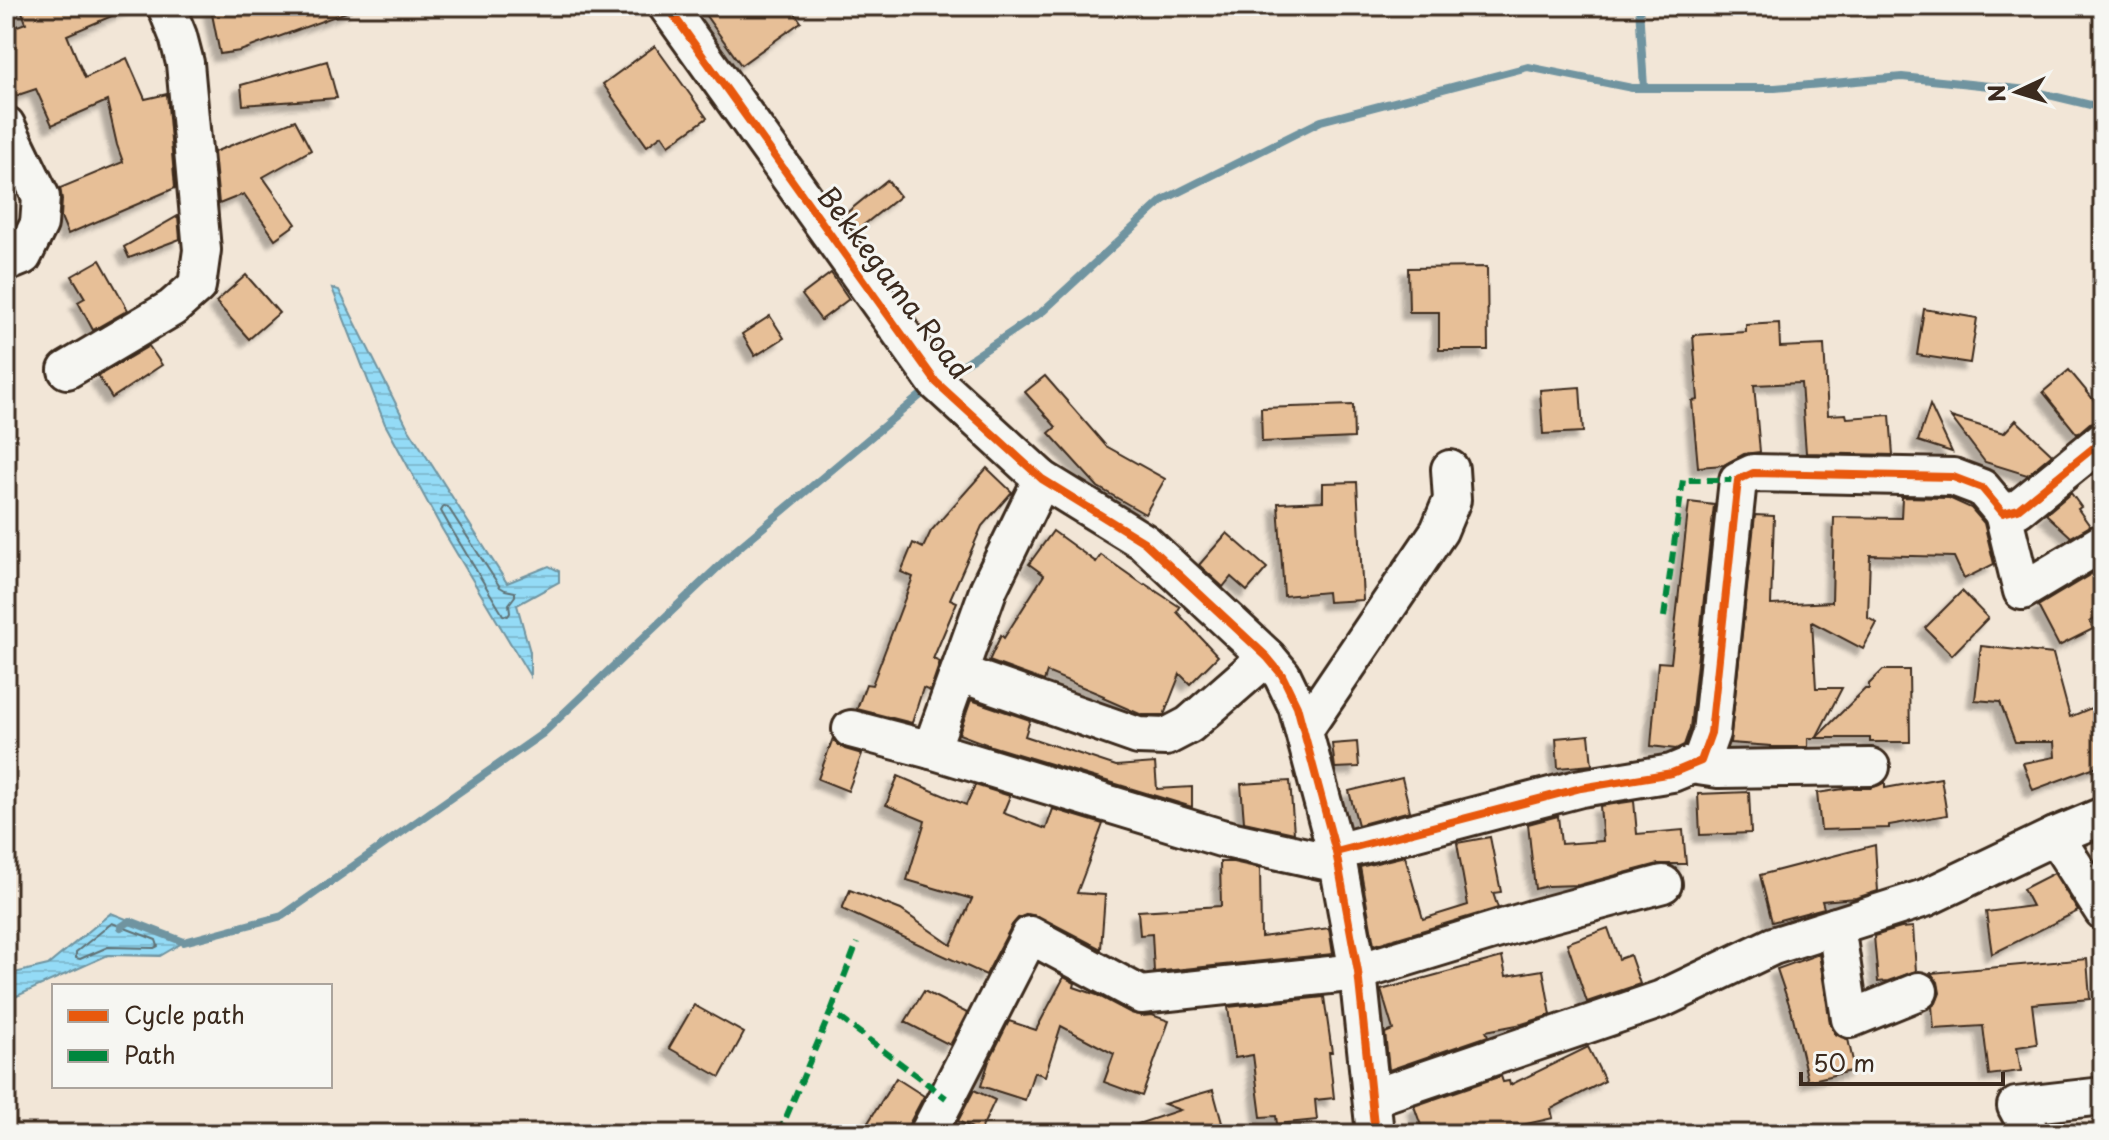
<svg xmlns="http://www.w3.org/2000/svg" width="2109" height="1140" font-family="'Playpen Sans',sans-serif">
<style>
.water{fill:url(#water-rules);stroke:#7094a0;stroke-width:2}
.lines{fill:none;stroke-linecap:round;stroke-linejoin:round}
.shore{stroke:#5f7174;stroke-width:2}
.stream{stroke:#7094a0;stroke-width:8}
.building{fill:#e7bf97;stroke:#3b2a1e;stroke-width:2;filter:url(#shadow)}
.minor-casing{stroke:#3b2a1e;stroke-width:42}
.minor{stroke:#f6f6f2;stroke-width:36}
.quiet{stroke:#00873e;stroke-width:6;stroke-dasharray:12 6;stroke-linecap:butt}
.cycleway-casing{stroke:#f6f6f2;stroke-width:13}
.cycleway{stroke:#e8590c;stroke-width:8}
.labels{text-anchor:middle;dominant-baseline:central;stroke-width:6;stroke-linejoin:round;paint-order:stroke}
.street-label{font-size:28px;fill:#3b2a1e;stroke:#f6f6f2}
</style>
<defs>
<pattern id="water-rules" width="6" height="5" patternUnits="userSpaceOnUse" patternTransform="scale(2)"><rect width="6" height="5" fill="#94dbf6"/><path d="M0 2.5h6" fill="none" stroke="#80bcd2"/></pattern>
<filter id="shadow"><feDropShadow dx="-7" dy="7" stdDeviation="2" flood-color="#0004"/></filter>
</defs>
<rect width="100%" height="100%" fill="#f2e6d7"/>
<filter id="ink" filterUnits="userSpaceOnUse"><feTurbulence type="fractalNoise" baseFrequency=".0125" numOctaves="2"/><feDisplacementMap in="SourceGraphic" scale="16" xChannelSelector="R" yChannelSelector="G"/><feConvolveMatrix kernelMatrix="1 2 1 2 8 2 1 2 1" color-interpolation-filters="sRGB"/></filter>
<g filter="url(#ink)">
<!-- water -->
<g class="water">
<path d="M332,288L339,290L407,426L507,583L549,566L559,571V582L517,605L530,652V676L442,529L385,424Z"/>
<path d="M111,913L184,942L160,956L108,955L6,1001V975L48,965Z"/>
</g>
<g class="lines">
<!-- shore -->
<g class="shore">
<path d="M444,506L448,507L500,587L505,590L515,592V596L509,604L510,613L508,616L503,615L449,525L441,511Z"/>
<path d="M112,923L156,940L158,946L154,948L108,947L80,959L76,958V952Z"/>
</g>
<!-- stream -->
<g class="stream">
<path d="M1639,6L1644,88"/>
<path d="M946,376L1043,311L1163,200L1321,121L1528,67L1632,88H1775L1902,77L2028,90L2103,108"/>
<path d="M121,927L130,921L184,942L282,916L542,734L736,550L928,389"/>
</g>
</g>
<!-- building -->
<g class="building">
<path d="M20,6H135L67,35L85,78L127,58L145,99L167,94L175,188L68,234L61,217L62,199L60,188L123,162L117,145L107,101L52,125L36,89L6,99V30L26,23Z"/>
<path d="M228,6H354L355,9L240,51L220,54L211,9Z"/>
<path d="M699,6H790L801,22L741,65Z"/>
<path d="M655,46L707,118L669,145L662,135L647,146L603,84Z"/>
<path d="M327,61L337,98L243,105L241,85Z"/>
<path d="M295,120L311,150L263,177L296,224L275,239L244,194L219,204L214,152Z"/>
<path d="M887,180L900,196L856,231L844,215Z"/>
<path d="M178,216L180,239L129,258L124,247Z"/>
<path d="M100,260L128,310L93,330L78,302L85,298L72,276Z"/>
<path d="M1487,267L1488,350H1439V312H1409L1408,268Z"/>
<path d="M831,273L849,299L821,320L802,295Z"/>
<path d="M246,275L279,313L249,339L216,302Z"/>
<path d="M1924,309L1977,318L1970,363L1917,355Z"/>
<path d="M770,316L784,338L755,356L742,334Z"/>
<path d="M1779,323L1780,347L1824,345L1828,415L1846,414L1847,418L1890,415L1893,455L1806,453L1801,383L1754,385L1760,452L1744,454L1724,465L1698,467L1692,401L1698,400L1693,335L1746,332V325Z"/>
<path d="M149,346L162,365L112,398L98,376Z"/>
<path d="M2069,370L2103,411V420L2090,423L2077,434L2043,392Z"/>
<path d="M1045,376L1106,446L1165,479L1145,514L1098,487L1049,433L1056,427L1025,392Z"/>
<path d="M1580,387L1583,432L1543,434L1540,390Z"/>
<path d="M1353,405L1354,438L1262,442L1261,408Z"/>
<path d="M1930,405L1952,452L1918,441Z"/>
<path d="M1951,417L2004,433L2016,420L2052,454L2027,475L1985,462Z"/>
<path d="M987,468L1012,492L982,526L950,599L957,602L933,659L940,662L930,691L923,688L912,723L857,709L866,684L872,685L913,577L901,572L913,543L923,548L931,531Z"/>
<path d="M1357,482L1363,600L1328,602L1327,592L1284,596L1278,503L1323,501V483Z"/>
<path d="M2071,493L2081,507L2078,509L2090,526L2071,537L2046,514Z"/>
<path d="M1902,497L1949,498L1971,508L1984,523L1994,564L1964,579L1954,557L1870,555L1868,618L1877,623L1863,649L1812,622L1816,688H1842L1816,738H1808V747H1771V746L1730,743L1755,515L1774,516L1771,605L1832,602L1834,517L1901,518Z"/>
<path d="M1689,502L1714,505L1690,728L1684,745L1676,749L1651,746L1658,662L1671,663Z"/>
<path d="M1053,531L1096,562L1101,555L1144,585L1145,584L1180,607L1177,612L1218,656L1190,684L1180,674L1164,715H1142L1103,698L1104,696L1047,672L1044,681L989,661L1001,635L1004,638L1044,575L1029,564Z"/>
<path d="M1227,533L1267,568L1247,591L1231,577L1223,587L1199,565Z"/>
<path d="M2093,573L2103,578V613L2090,622L2093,629L2059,646L2038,606Z"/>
<path d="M1962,591L1988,618L1952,655L1925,628Z"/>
<path d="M1981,646L2053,654L2070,717L2103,703V764L2033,790L2023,763L2055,757L2054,742H2015L2000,702L1975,700Z"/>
<path d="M1883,670H1909L1910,742H1870V738H1816L1865,689H1869V684Z"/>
<path d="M971,700L1030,720L1025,736L1116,766L1155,763L1157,789L1192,787V807L991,746L959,734Z"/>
<path d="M1589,735L1592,765L1558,768L1556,738Z"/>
<path d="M833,738L837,744L845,749L862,754L848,791L818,779Z"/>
<path d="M1357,742L1359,767L1335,768L1332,744Z"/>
<path d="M898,776L966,805L975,785L1010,796L1003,813L1046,829L1053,809L1103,824L1077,893L1105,895L1101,949L1040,917L1028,914L1018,918L1012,925L986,975L842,909L850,890L901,910L951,945L972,899L907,880L925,821L886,805Z"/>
<path d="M1402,778L1410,811L1358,825L1349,791Z"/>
<path d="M1941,778L1947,815L1889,825V828L1821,830L1817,793L1850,788H1871L1885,782V788Z"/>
<path d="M1290,781L1294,833L1244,822L1241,784Z"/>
<path d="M1749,792L1751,833L1700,835L1698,794Z"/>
<path d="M1634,801L1637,834L1683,830L1686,864H1658L1579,885L1547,886L1535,889L1528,824L1558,816L1561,844L1603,841L1600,806Z"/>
<path d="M1490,837L1501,892L1493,893L1498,908L1374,945L1360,867L1405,856L1423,919L1468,905L1457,843Z"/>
<path d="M1875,845L1878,891L1856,898L1822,901L1824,908L1772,922L1760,875Z"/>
<path d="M1220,862H1233L1260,868L1261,937L1329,928L1333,954L1154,972L1152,934L1140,935L1138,911L1221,906Z"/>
<path d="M2054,873L2078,911L1992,954L1986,912L2032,906L2023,889Z"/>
<path d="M1913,927L1916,971L1888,981L1878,982L1874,936L1901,928Z"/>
<path d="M1608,928L1619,959L1630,955L1640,984L1587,1002L1567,943Z"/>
<path d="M1819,954L1830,1023L1835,1034L1848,1039L1855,1070L1808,1081L1792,1013L1777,969Z"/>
<path d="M1502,957L1506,976L1543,970L1551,1015L1522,1024L1486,1031L1488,1036L1389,1070L1385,1033L1393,1030L1381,990Z"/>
<path d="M2087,959L2090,999L2032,1004L2037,1044L2017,1047L2021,1071L1989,1075L1983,1026L1934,1029L1932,1006L1936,1003L1940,993L1938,982L1931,973Z"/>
<path d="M1064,977L1075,983L1074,987L1097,995L1131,1013L1142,1016L1152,1015L1169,1021L1142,1096L1104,1082L1114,1054L1061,1026L1045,1076L1034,1072L1025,1100L981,1086L989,1061L1009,1021L1036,1030Z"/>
<path d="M924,991L967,1013L950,1045L905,1022Z"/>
<path d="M1324,997L1332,1052H1329L1334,1098L1315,1100L1317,1120L1277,1124L1276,1116L1261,1117L1253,1055L1235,1058L1228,1007Z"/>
<path d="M694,1005L744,1033L720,1077L669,1048Z"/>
<path d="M1588,1047L1605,1081L1551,1109L1553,1118L1482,1134H1424L1414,1106L1501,1076L1503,1082L1509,1081L1510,1085Z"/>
<path d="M896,1078L924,1096L909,1124L907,1134H861Z"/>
<path d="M974,1090L995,1100L980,1132L958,1121Z"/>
<path d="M1213,1090L1225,1134H1121L1120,1130L1180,1110L1164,1104Z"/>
</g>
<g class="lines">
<!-- minor casing -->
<g class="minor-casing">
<g id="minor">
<path d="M667,6L936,382L1042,479L1144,542L1267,657L1282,675L1297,706L1336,852L1358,972L1375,1134"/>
<path d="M6,125L41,197L39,224L23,256L6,263"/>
<path d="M67,370L172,308L197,286L202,250L185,63L178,36L166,6"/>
<path d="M2003,513L2022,591L2102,543"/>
<path d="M959,673L1138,736L1166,737L1189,725L1267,657"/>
<path d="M851,729L931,750L1221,838L1338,864"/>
<path d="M1304,730L1439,531L1452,500L1450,469"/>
<path d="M931,750L989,588L1042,479"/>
<path d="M1691,765L1718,769L1871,767"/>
<path d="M2055,836L2103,816"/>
<path d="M1336,852L1581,788L1672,773L1701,761L1711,733L1738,480L1753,473L1953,477L1982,488L2003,513L2018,509L2103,440"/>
<path d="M1836,926L1850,1019L1919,991"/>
<path d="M1372,1098L1662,999L1773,946L1925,898L2055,836L2103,911"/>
<path d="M928,1134L1030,935L1141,995L1358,972L1532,919L1663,884"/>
<path d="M2031,1134L2016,1106L2103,1096"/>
</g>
</g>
<!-- minor -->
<use href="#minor" class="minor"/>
<!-- quiet -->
<g class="quiet">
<path d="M1664,617L1683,480H1738"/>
<path d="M831,1011L857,943"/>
<path d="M779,1134L831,1011L946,1098"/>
</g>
<!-- cycleway casing -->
<g class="cycleway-casing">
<g id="cycleway">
<path d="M667,6L936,382L1042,479L1144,542L1267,657L1282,675L1297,706L1336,852L1358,972L1375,1134"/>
<path d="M1336,852L1581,788L1672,773L1701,761L1711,733L1738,480L1753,473L1953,477L1982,488L2003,513L2018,509L2103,440"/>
</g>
</g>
<!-- cycleway -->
<use href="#cycleway" class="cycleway"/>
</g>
</g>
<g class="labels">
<!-- street labels -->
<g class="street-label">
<text transform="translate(895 282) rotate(53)">Bekkegama Road</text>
</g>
</g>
<!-- margin -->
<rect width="2109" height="1140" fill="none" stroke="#f6f6f2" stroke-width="32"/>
<rect x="16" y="16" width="2077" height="1108" fill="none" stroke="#3b2a1e" stroke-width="3" filter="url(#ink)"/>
<!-- legend -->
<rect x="52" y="984" width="280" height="104" fill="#f6f6f2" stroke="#aba49d" stroke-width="2"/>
<rect x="68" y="1010" width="40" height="12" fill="#e8590c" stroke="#aba49d" stroke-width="2"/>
<text x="124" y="1024" font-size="24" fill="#3b2a1e">Cycle path</text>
<rect x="68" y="1050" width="40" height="12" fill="#00873e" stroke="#aba49d" stroke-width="2"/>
<text x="124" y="1064" font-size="24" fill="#3b2a1e">Path</text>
<!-- north arrow -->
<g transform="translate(2017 92) rotate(266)" stroke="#f6f6f2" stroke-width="6" paint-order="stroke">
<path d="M0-6L14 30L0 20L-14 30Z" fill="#3b2a1e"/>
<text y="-12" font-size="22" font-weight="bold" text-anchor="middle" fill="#3b2a1e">N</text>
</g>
<!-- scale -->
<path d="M1801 1072v12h202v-12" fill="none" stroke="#3b2a1e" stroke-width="4"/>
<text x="1813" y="1072" font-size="24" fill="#3b2a1e" stroke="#f6f6f2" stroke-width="6" paint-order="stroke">50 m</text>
</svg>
